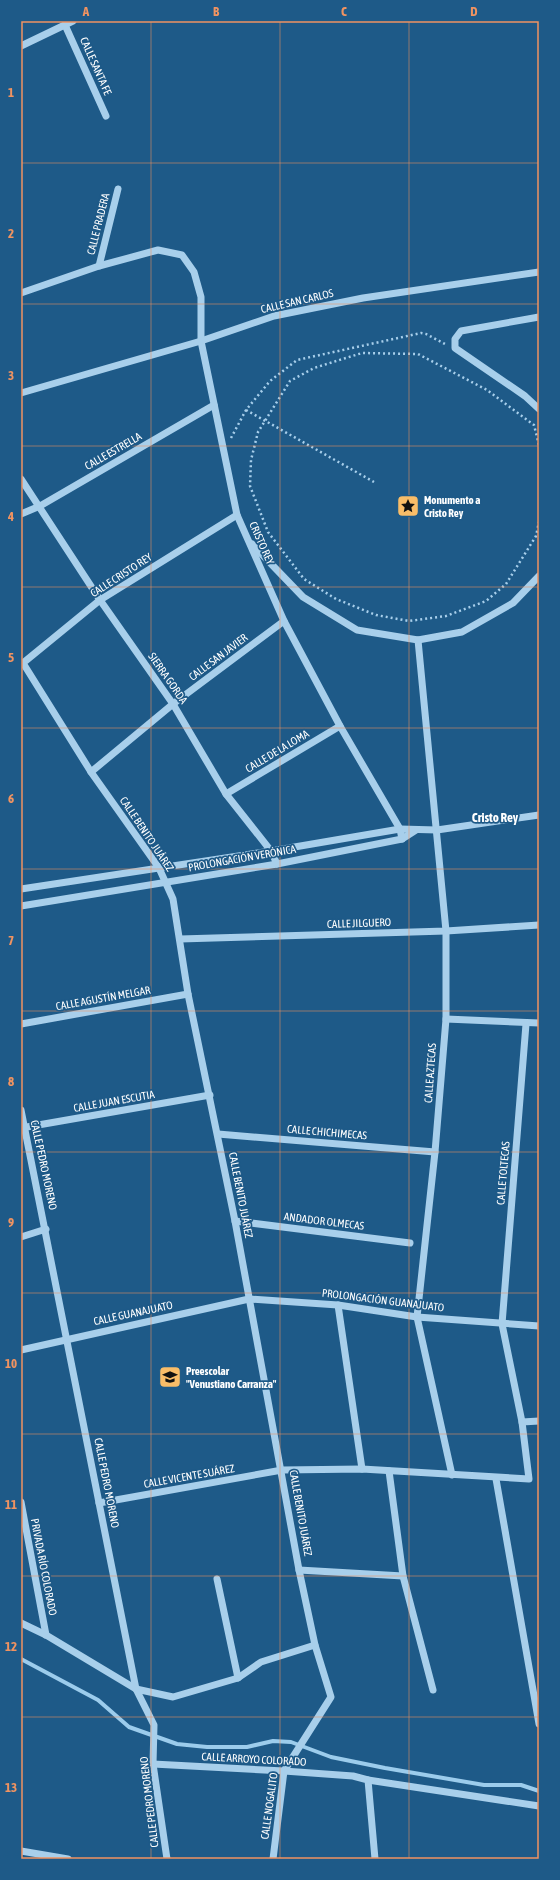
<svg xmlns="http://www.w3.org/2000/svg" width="560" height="1880" font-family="'Asap Condensed',sans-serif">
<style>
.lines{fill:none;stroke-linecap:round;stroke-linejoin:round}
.stream{stroke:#9cccec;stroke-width:4}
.path{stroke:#a8cfeb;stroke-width:2.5;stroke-dasharray:2 3;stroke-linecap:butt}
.minor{stroke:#a8cfeb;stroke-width:7}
.grid{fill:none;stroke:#f09361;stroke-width:1;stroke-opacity:0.55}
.labels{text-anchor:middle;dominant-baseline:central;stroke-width:3.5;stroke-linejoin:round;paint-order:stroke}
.street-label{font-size:11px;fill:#fff;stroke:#1e5a88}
.poi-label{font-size:11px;font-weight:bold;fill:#fff;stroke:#1e5a88;text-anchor:start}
.quarter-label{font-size:13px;font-weight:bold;fill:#fff;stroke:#1e5a88}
.neatline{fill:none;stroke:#f09361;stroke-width:1.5}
.grid-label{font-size:13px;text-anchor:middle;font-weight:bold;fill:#f09361}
</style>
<rect width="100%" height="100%" fill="#1e5a88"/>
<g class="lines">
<!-- stream -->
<path class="stream" d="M21,1659L98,1700L129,1727L177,1744L207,1747H247L273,1741L291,1742L331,1757L385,1768L484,1785H521L539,1791"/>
<!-- path -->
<g class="path">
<path d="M246,410L374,482"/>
<path d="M231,438L246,410L270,381L297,360L421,333L426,334L445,344"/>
<path d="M539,445L534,425L487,390L418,354L362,353L314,368L290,381L258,432L251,460L250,486L268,532L304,579L336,599L376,615L409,621L446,616L486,601L506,584L536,536L539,522"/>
</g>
<!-- minor -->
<g class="minor">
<path d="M65,25L106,116"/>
<path d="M21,46L73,21"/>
<path d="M99,266L118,189"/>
<path d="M21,293L99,266L158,250L182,255L194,272L201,297V341L237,515L284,621L340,726L400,829L402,839"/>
<path d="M539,317L461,331L455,339V348L525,396L539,409"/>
<path d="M21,393L201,341L274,316L363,298L539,272"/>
<path d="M21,479L100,600L173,704L226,794L271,851L277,864"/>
<path d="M21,514L40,506L214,405"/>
<path d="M237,515L100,600L23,663L91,772L159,868L173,899L188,994L235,1221L299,1570L315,1645L331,1697L284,1771L273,1859"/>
<path d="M252,544L303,597L357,630L418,640L462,632L513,603L539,576"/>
<path d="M418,640L446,931V1019L435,1152L417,1317L452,1475"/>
<path d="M91,772L173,704L284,621"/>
<path d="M226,794L340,726"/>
<path d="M21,889L271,851L400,829L437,830L539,815"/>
<path d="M21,906L277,864L402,839L416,830"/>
<path d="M180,939L446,931L539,925"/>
<path d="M446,1019L539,1023"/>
<path d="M21,1024L188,994"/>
<path d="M21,1110L136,1689L154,1725L153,1764L167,1859"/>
<path d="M21,1128L210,1095"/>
<path d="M218,1134L435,1152"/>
<path d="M235,1221L410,1243"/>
<path d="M21,1237L46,1229"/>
<path d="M338,1305L362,1469"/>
<path d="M21,1350L249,1299L338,1305L417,1317L539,1326"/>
<path d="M522,1422L539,1421"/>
<path d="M389,1471L403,1576L433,1690"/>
<path d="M496,1479L539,1724"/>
<path d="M21,1502L46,1635"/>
<path d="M99,1503L282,1470L362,1469L529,1479L522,1422L502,1324L526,1024"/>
<path d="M299,1570L403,1576"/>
<path d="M217,1579L238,1678"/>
<path d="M21,1623L46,1635L136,1689L173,1697L238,1678L261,1662L315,1645"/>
<path d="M153,1764L284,1771L353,1776L368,1780L375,1859"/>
<path d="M368,1780L539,1806"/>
<path d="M21,1851L68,1859"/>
</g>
</g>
<!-- grid -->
<path class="grid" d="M151,21V1859M280,21V1859M409,21V1859M21,163H539M21,304H539M21,446H539M21,587H539M21,728H539M21,869H539M21,1011H539M21,1152H539M21,1293H539M21,1434H539M21,1576H539M21,1717H539"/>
<!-- icons -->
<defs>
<g id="sight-square" transform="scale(1.15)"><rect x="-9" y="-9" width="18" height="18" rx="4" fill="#f9bd68" stroke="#1e5a88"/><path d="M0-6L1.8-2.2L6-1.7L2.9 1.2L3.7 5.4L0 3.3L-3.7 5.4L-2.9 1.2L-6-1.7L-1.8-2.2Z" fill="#111"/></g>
<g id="school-square" transform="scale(1.15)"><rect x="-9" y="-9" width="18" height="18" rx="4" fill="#f9bd68" stroke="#1e5a88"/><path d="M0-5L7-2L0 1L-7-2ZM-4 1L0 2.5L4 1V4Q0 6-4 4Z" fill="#111"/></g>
</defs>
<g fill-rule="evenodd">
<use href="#sight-square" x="408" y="506"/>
<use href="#school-square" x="170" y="1377"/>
</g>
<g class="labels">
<!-- street labels -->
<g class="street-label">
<text transform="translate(96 66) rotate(66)">CALLE SANTA FE</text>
<text transform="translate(98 224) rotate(-76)">CALLE PRADERA</text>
<text transform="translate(297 301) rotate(-13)">CALLE SAN CARLOS</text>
<text transform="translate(113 451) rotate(-30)">CALLE ESTRELLA</text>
<text transform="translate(262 543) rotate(66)">CRISTO REY</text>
<text transform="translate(121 575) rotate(-33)">CALLE CRISTO REY</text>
<text transform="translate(218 657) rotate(-37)">CALLE SAN JAVIER</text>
<text transform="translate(168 678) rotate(55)">SIERRA GORDA</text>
<text transform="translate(277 751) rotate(-31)">CALLE DE LA LOMA</text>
<text transform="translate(147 834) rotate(56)">CALLE BENITO JUÁREZ</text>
<text transform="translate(242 858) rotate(-10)">PROLONGACIÓN VERÓNICA</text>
<text transform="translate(359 923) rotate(-2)">CALLE JILGUERO</text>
<text transform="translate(103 998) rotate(-10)">CALLE AGUSTÍN MELGAR</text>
<text transform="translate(430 1073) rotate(-86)">CALLE AZTECAS</text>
<text transform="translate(114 1101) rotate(-10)">CALLE JUAN ESCUTIA</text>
<text transform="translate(327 1132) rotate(5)">CALLE CHICHIMECAS</text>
<text transform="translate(44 1165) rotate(78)">CALLE PEDRO MORENO</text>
<text transform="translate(503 1173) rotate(-85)">CALLE TOLTECAS</text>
<text transform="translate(241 1195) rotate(79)">CALLE BENITO JUÁREZ</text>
<text transform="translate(324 1221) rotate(7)">ANDADOR OLMECAS</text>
<text transform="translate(383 1300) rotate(7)">PROLONGACIÓN GUANAJUATO</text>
<text transform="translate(133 1313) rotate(-12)">CALLE GUANAJUATO</text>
<text transform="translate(189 1476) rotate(-10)">CALLE VICENTE SUÁREZ</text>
<text transform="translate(107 1483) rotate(79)">CALLE PEDRO MORENO</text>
<text transform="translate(301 1513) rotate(80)">CALLE BENITO JUÁREZ</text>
<text transform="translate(44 1567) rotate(79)">PRIVADA RÍO COLORADO</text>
<text transform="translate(254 1759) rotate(3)">CALLE ARROYO COLORADO</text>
<text transform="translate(149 1802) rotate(-97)">CALLE PEDRO MORENO</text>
<text transform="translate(269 1806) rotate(-82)">CALLE NOGALITO</text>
</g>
<!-- poi labels -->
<g class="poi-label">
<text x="424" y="500">Monumento a<tspan x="424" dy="13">Cristo Rey</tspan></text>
<text x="186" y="1371">Preescolar<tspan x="186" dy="13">"Venustiano Carranza"</tspan></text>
</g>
<!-- quarter labels -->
<g class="quarter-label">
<text x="495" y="817">Cristo Rey</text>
</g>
</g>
<!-- border -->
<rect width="560" height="1880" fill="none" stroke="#1e5a88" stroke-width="44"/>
<rect x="22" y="22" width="516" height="1836" class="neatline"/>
<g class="grid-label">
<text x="86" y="16">A</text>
<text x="216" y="16">B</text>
<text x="344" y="16">C</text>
<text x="474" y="16">D</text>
<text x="11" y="97">1</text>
<text x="11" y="238">2</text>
<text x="11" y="380">3</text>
<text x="11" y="521">4</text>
<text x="11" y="662">5</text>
<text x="11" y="803">6</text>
<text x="11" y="945">7</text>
<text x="11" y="1086">8</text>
<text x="11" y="1227">9</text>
<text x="11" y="1368">10</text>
<text x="11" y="1509">11</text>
<text x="11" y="1651">12</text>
<text x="11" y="1792">13</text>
</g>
</svg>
